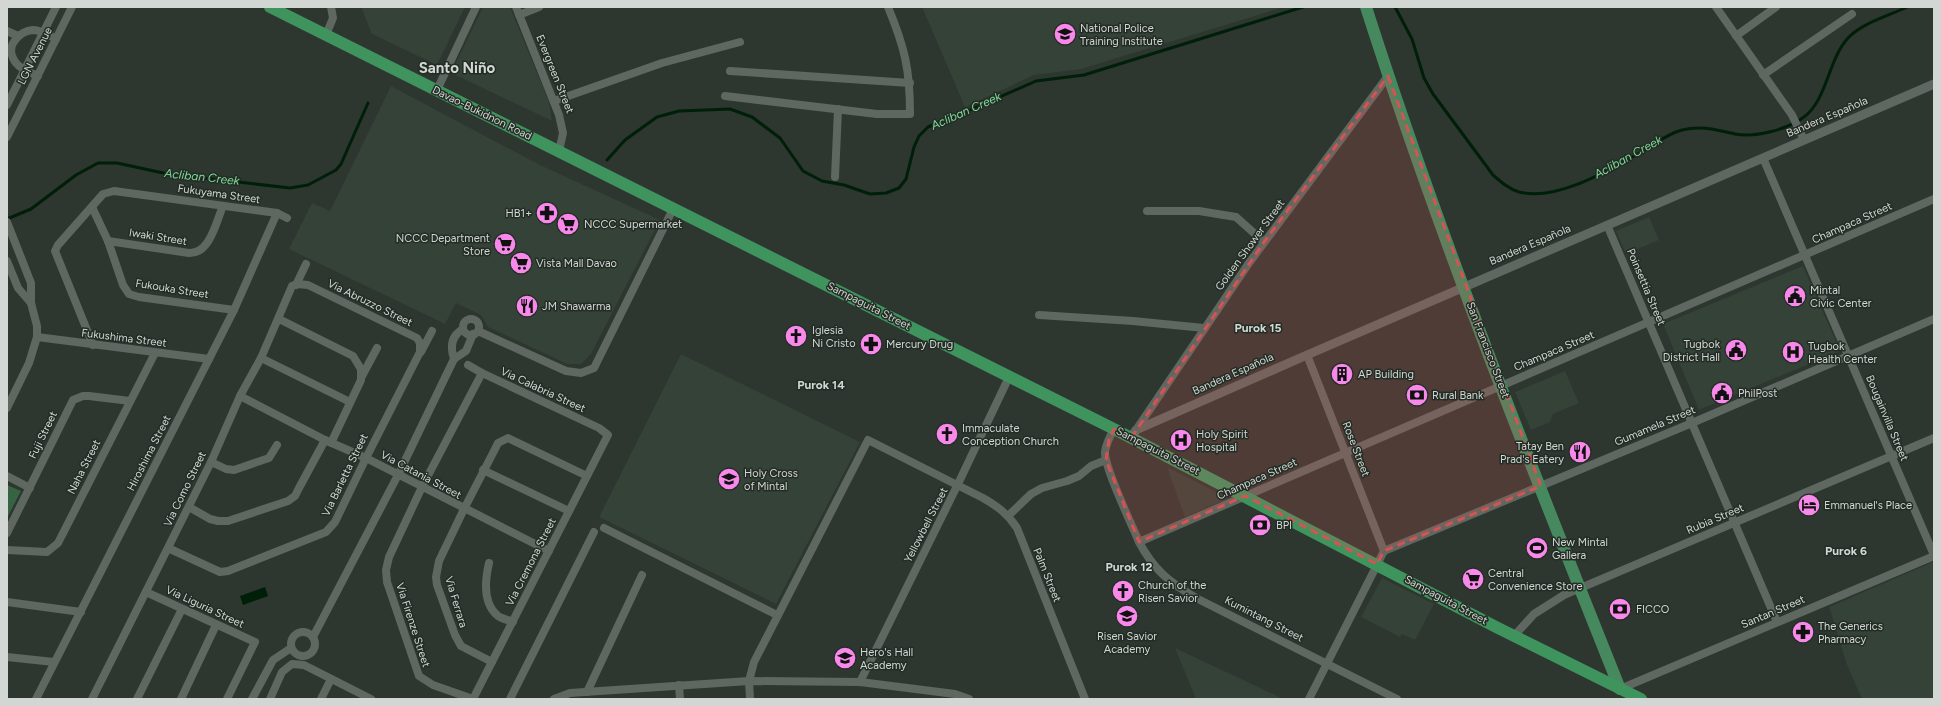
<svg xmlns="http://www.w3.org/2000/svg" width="1941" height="706" font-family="Figtree,sans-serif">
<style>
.built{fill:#344237}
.green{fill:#366342}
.water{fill:#001f09}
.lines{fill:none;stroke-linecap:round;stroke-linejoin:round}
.stream{stroke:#001f09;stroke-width:3}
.minor{stroke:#5e6760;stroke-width:8}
.tertiary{stroke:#5e6760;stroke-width:9}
.primary{stroke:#47895e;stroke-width:12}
.trunk{stroke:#3f945e;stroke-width:12}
.marked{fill:#d55453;fill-opacity:0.2;stroke:#d55453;stroke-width:3;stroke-dasharray:8 5;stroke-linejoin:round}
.labels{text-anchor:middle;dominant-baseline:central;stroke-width:3;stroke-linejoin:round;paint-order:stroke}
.poi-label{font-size:11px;fill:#d2d7d3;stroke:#232c25;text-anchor:start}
.street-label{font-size:11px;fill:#d2d7d3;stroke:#232c25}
.water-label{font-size:12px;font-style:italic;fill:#7fd998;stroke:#232c25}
.neighbourhood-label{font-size:12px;font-weight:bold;fill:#d2d7d3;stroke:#232c25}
.district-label{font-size:15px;font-weight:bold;fill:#d2d7d3;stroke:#232c25}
</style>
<rect width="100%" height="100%" fill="#2d362f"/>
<!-- built -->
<g class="built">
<path d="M361,7H465L437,65L372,34Z"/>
<path d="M483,7H510L549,102L552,121L451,73Z"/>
<path d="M922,7H1284L1081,69L1034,75L965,107Z"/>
<path d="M391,86L538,164L660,220L591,354L581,364H567L488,327L481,315L456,303L445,324L289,249L312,203L330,211Z"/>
<path d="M1649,217L1659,240L1626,254L1616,231Z"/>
<path d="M1803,266L1840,351L1699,410L1663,324Z"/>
<path d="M681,354L860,442L776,604L599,517Z"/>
<path d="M1565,371L1579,403L1553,414L1550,422L1531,430L1515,392Z"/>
<path d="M1167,467L1228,498L1185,517Z"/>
<path d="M1933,562L1934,699H1862L1847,665L1829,607Z"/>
<path d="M1382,578L1434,604L1415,640L1402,634L1400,637L1361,617Z"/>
<path d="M1175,648L1284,699H1196Z"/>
</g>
<!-- green -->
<path class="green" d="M7,485L21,491L7,518Z"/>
<!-- water -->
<path class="water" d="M265,587L268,596L243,605L240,596Z"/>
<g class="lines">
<!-- stream -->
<g class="stream">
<path d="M1395,7L1412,39L1424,78L1433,94L1493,175C1501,182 1509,189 1519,192C1557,202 1613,168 1645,150C1658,142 1667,134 1682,130C1701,125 1717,130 1735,134C1756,138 1788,129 1804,117C1827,100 1828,60 1848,38C1862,23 1888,16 1907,7"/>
<path d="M607,160L625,140L657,117L679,111L730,109L752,117L780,138L803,171L822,181L844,185L870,194L886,193L899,188L906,179L914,147L919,136L928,127L942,121L961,114L1036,81L1084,75L1303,7"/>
<path d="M7,219L31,209L76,175L98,163H117L168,174L290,188L308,185L336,170L341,164L368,103"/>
</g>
<!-- minor -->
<g class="minor">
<path d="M516,7L559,115L563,133L559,151"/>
<path d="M1716,7L1792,115L1804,140"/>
<path d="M519,15L539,7"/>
<path d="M7,31L18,36"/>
<path d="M326,35L333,18L331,7"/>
<path d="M1736,36L1776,7"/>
<path d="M730,71L910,83"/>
<path d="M1763,75L1852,14"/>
<path d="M38,76C29,72 17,68 13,58C6,45 20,31 33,30C41,30 49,35 56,39"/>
<path d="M437,90L476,7"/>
<path d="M725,96L877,114H910C910,70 905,48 888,7"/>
<path d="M554,101L662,63L740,42"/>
<path d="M7,105L56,7"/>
<path d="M7,137L72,7"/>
<path d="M1763,158L1934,555"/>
<path d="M835,177L838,109"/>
<path d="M92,207L108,241L123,285L129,294L139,297L234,310"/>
<path d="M1147,211H1199L1236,217L1264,242"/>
<path d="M7,222L31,283V303L37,326V337L29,363L7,408"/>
<path d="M1607,225L1777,622"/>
<path d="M108,241L189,253C210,254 216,222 223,206"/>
<path d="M7,261L18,288L31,303"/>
<path d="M296,285L306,264"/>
<path d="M1039,315L1133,321L1204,328"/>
<path d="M279,319L353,356L361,369V380L331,443"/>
<circle cx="471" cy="327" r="8"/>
<path d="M478,331L566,371L581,373L594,368L674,207"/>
<path d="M37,337L209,359"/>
<path d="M93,345L55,251L58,245L103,194L114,191L277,213L287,218"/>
<path d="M421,352L432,331"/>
<path d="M1307,355L1384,551"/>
<path d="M261,358L350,402"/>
<path d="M454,359C450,347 451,336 463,329"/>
<path d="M468,365L482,373L599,428L608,435L473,699"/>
<path d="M362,376L377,348"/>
<path d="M240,396L325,440L366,458L549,551"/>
<path d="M1114,429C1110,436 1106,443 1105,452C1104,467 1132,525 1139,542C1154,570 1169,582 1196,598L1397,699"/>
<path d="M1136,430L1249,263L1388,76"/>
<path d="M211,462L226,469L234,470L269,458L277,445"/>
<path d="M483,470L569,511"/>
<path d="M7,476L30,488"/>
<path d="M189,507L210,519L218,521H228L288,501L295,496L299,488L325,440"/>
<path d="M1008,516L1031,494L1042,488L1067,481L1079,476L1091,466L1106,460"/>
<path d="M604,528L777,615"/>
<path d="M7,533L73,400L83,396H89L130,401"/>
<path d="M1139,542L1934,199"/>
<path d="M7,550L47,552L58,543L155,353"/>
<path d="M1384,551L1692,423L1934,319"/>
<path d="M489,563C485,580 482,603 498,616C502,619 509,620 513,622"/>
<path d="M146,592L255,642L227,699"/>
<path d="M7,602L81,612"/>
<circle cx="303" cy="644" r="12"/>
<path d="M1514,636L1534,614L1564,595L1934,438"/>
<path d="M313,637L398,475L454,359L466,351L473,334"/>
<path d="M7,657L54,662"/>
<path d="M492,662L461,646L455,635L437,585L436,577L439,561L464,509L494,451L498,443L508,438L587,476"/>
<path d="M860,682L957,486L1009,377"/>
<path d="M679,685L680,699"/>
<path d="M1620,689L1934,556"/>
<path d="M587,692L642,575"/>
<path d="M36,699L234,310L277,213"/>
<path d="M92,699L211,462L240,396L261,358L292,286L297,284L308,285L417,338L420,343V352L366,458L335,522L326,532L228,571L220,572L168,548"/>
<path d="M137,699L182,609"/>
<path d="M181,699L216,625"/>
<path d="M252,699L273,660L291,648"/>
<path d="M270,699L282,672L292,664L304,665L371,699"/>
<path d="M321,699L331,679"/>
<path d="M473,699L433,685L419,676L387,582L386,570L389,557L422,487L482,373"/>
<path d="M510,699L594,532"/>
<path d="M554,699L570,693L749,681L860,682L955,694L969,699"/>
<path d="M750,699L749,681L754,662L868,440L983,498C997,506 1008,514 1017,528L1085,699"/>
<path d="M1309,699L1384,551"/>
</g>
<!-- tertiary -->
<path class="tertiary" d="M1131,438L1136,430L1307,355L1934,84"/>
<!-- primary -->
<path class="primary" d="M1366,7C1440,238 1530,464 1620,689"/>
<!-- trunk -->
<path class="trunk" d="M270,7L1114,429L1498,628L1641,699"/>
</g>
<!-- marked area -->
<path class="marked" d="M1388,76L1541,486L1384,551L1377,564L1245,496L1139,542L1106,460L1109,439L1114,429L1131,438L1264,242Z"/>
<!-- icons -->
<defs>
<g id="university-disc" transform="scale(1.15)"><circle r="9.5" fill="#f888ea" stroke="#232c25"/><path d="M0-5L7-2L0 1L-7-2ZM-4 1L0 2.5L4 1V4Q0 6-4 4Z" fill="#111"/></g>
<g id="pharmacy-disc" transform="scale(1.15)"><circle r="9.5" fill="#f888ea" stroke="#232c25"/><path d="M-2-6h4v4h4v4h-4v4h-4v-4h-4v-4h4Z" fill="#111"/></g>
<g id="supermarket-disc" transform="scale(1.15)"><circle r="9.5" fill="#f888ea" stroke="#232c25"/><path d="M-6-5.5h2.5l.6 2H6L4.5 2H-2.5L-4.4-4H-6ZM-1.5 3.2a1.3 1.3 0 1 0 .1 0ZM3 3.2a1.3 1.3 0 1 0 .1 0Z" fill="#111"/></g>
<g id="civic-disc" transform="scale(1.15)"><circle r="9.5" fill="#f888ea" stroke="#232c25"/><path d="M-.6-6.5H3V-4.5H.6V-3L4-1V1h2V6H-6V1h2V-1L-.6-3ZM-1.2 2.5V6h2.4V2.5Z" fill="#111"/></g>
<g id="restaurant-disc" transform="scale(1.15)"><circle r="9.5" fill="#f888ea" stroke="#232c25"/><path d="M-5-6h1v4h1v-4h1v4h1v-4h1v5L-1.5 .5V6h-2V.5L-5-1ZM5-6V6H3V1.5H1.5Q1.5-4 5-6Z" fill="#111"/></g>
<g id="church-disc" transform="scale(1.15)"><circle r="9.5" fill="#f888ea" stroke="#232c25"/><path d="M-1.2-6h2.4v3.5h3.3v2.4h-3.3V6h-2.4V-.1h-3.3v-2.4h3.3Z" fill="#111"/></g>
<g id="hospital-disc" transform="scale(1.15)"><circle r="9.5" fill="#f888ea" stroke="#232c25"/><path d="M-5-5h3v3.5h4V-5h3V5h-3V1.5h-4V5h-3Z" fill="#111"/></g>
<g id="building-disc" transform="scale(1.15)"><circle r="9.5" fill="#f888ea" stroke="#232c25"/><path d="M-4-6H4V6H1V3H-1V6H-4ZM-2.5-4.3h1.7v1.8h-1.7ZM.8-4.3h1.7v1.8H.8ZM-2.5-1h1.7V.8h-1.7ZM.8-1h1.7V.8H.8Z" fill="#111"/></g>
<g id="bank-disc" transform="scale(1.15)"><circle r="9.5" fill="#f888ea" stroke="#232c25"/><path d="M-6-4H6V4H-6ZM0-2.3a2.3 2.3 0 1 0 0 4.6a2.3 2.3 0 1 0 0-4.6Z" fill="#111"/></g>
<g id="school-disc" transform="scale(1.15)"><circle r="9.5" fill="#f888ea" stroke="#232c25"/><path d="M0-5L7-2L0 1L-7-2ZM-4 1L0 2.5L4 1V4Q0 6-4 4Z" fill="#111"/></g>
<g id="hotel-disc" transform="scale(1.15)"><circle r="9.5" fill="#f888ea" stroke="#232c25"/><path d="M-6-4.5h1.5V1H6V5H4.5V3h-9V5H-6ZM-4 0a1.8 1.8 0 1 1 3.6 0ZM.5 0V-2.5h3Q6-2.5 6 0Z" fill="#111"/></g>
<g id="stadium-disc" transform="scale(1.15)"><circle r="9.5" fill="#f888ea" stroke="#232c25"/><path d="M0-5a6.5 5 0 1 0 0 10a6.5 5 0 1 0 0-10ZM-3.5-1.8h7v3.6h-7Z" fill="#111"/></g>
</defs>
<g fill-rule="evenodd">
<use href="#university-disc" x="1065" y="34"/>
<use href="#pharmacy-disc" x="547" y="213"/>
<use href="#supermarket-disc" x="568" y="224"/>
<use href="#supermarket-disc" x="505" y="244"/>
<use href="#supermarket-disc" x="521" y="263"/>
<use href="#civic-disc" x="1795" y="296"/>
<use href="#restaurant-disc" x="527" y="306"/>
<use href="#church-disc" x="796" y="336"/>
<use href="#pharmacy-disc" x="871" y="344"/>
<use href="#civic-disc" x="1736" y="350"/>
<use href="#hospital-disc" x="1793" y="352"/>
<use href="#building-disc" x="1342" y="374"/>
<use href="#civic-disc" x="1722" y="393"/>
<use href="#bank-disc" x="1417" y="395"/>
<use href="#church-disc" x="947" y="434"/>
<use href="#hospital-disc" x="1181" y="440"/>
<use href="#restaurant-disc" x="1580" y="452"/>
<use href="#school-disc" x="729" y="479"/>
<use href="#hotel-disc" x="1809" y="505"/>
<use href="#bank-disc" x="1260" y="525"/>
<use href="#stadium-disc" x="1537" y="548"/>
<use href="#supermarket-disc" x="1473" y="579"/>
<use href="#church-disc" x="1123" y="591"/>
<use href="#bank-disc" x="1620" y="609"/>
<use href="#school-disc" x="1127" y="616"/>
<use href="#pharmacy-disc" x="1803" y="632"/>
<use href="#school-disc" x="845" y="658"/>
</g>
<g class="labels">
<!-- poi labels -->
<g class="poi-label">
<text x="1080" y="28">National Police<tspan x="1080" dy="13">Training Institute</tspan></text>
<text x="532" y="213" text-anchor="end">HB1+</text>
<text x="584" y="224">NCCC Supermarket</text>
<text x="490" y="238" text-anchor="end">NCCC Department<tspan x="490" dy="13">Store</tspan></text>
<text x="536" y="263">Vista Mall Davao</text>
<text x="1810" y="290">Mintal<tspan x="1810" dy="13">Civic Center</tspan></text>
<text x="542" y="306">JM Shawarma</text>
<text x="812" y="330">Iglesia<tspan x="812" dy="13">Ni Cristo</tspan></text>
<text x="886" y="344">Mercury Drug</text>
<text x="1720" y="344" text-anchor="end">Tugbok<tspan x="1720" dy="13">District Hall</tspan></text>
<text x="1808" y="346">Tugbok<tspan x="1808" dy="13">Health Center</tspan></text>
<text x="1358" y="374">AP Building</text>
<text x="1738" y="393">PhilPost</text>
<text x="1432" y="395">Rural Bank</text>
<text x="962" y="428">Immaculate<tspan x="962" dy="13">Conception Church</tspan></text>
<text x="1196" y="434">Holy Spirit<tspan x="1196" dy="13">Hospital</tspan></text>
<text x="1564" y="446" text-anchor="end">Tatay Ben<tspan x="1564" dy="13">Prad's Eatery</tspan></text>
<text x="744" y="473">Holy Cross<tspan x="744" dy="13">of Mintal</tspan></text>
<text x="1824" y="505">Emmanuel's Place</text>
<text x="1276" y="525">BPI</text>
<text x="1552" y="542">New Mintal<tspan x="1552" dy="13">Gallera</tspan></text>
<text x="1488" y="573">Central<tspan x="1488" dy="13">Convenience Store</tspan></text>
<text x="1138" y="585">Church of the<tspan x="1138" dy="13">Risen Savior</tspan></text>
<text x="1636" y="609">FICCO</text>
<text x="1818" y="626">The Generics<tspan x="1818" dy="13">Pharmacy</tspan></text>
<text x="1127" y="636" text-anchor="middle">Risen Savior<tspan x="1127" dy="13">Academy</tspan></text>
<text x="860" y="652">Hero's Hall<tspan x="860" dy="13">Academy</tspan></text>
</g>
<!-- street labels -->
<g class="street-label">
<text transform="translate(35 56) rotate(-63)">LGN Avenue</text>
<text transform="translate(555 74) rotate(68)">Evergreen Street</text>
<text transform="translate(482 113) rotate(26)">Davao-Bukidnon Road</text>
<text transform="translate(1827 117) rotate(-23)">Bandera Española</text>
<text transform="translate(219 194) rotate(8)">Fukuyama Street</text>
<text transform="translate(1852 223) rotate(-24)">Champaca Street</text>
<text transform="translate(158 237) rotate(9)">Iwaki Street</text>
<text transform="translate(1250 245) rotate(-54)">Golden Shower Street</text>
<text transform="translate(1530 245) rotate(-23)">Bandera Española</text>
<text transform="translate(1646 287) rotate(67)">Poinsettia Street</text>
<text transform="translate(172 289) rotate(9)">Fukouka Street</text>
<text transform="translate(370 303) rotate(26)">Via Abruzzo Street</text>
<text transform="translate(869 306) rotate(27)">Sampaguita Street</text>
<text transform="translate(124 338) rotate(7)">Fukushima Street</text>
<text transform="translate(1488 350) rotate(69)">San Francisco Street</text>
<text transform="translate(1554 351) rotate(-23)">Champaca Street</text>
<text transform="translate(1233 374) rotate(-24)">Bandera Española</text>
<text transform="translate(543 390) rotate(25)">Via Calabria Street</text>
<text transform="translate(1887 418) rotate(67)">Bougainvilla Street</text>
<text transform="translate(1655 426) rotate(-23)">Gumamela Street</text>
<text transform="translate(43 435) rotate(-64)">Fuji Street</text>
<text transform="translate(1356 449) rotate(69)">Rose Street</text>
<text transform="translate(1158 451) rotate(27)">Sampaguita Street</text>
<text transform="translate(149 453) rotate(-63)">Hiroshima Street</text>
<text transform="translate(84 467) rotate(-63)">Naha Street</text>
<text transform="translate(345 475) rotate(-64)">Via Barletta Street</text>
<text transform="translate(421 475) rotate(28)">Via Catania Street</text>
<text transform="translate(1257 479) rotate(-24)">Champaca Street</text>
<text transform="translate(185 489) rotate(-64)">Via Como Street</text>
<text transform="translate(1715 519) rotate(-23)">Rubia Street</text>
<text transform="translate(926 525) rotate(-63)">Yellowbell Street</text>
<text transform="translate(531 562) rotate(-63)">Via Cremona Street</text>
<text transform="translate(1047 575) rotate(68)">Palm Street</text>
<text transform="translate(1446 600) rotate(28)">Sampaguita Street</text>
<text transform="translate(456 602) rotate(73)">Via Ferrara</text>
<text transform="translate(205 607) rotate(25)">Via Liguria Street</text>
<text transform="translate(1773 612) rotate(-23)">Santan Street</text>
<text transform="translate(1264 619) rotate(27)">Kumintang Street</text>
<text transform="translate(413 625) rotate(72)">Via Firenze Street</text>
</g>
<!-- water labels -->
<g class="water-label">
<text transform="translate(966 111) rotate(-24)">Acliban Creek</text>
<text transform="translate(1628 157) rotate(-29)">Acliban Creek</text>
<text transform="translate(202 177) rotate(6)">Acliban Creek</text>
</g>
<!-- neighbourhood labels -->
<g class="neighbourhood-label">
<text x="1258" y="328">Purok 15</text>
<text x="821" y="385">Purok 14</text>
<text x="1846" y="551">Purok 6</text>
<text x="1129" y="567">Purok 12</text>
</g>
<!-- district labels -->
<g class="district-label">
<text x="457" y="68">Santo Niño</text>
</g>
</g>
<!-- border -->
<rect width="1941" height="706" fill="none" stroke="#d2d7d3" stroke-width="16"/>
</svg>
